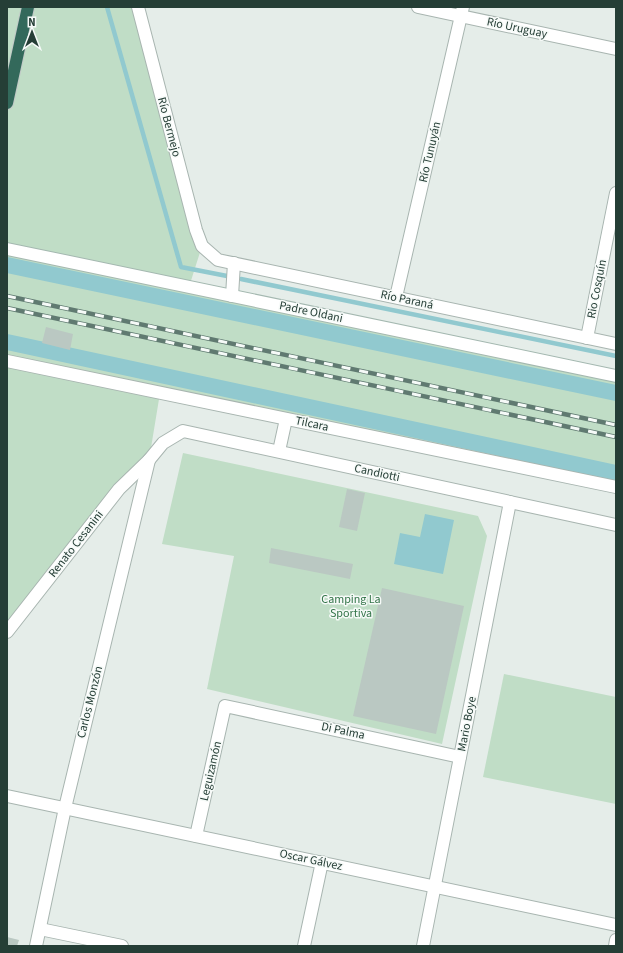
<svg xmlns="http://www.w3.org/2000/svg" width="623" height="953" font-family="'Source Sans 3',sans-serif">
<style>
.green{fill:#c0ddc6}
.water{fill:#91c9cf}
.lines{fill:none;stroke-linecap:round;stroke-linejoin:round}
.stream{stroke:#91c9cf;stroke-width:4.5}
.canal{stroke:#91c9cf;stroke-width:16}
.building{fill:#bac8c2}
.street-casing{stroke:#a8b5b0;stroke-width:14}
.secondary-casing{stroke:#a4b8b0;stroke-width:14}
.highway-casing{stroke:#c2c9c7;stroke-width:14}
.street{stroke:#fff;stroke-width:12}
.secondary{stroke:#fff;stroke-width:12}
.highway{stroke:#33695b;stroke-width:12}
.rail-casing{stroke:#607a71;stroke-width:4.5}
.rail{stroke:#f6faf8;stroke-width:3;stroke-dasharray:9;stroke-linecap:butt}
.labels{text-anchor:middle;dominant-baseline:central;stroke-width:3;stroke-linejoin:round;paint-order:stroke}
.street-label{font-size:12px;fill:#253e36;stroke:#f6faf8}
.park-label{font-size:12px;fill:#317347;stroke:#f6faf8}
</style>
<rect width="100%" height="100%" fill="#e5ede9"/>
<!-- green -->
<g class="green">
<path d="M7,7H138L202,246L189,287L616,376V487L160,393L149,460L7,632Z"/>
<path d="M183,453L478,516L487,536L442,744L207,689L234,556L162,544Z"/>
<path d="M504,674L616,697V804L483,777Z"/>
</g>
<!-- water -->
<path class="water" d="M425,514L454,520L443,574L394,564L400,533L420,537Z"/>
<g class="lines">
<!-- stream -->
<g class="stream">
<path d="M107,7L181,267L227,276"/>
<path d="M241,279L616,356"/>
</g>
<!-- canal -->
<g class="canal">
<path d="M7,265L616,393"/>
<path d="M7,342L616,473"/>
</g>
</g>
<!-- building -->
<g class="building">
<path d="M46,327L73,334L70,350L42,343Z"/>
<path d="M347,489L365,493L357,531L339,527Z"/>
<path d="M271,548L353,564L350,579L269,563Z"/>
<path d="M382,588L464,606L436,734L353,716Z"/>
<path d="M7,937L19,940L17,946H7Z"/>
</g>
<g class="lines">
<!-- street casing -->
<g class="street-casing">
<g id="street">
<path d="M138,7L196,230L202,246L218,260L616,344"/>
<path d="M418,7L616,49"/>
<path d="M232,296L234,263"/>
<path d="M396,297L463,7"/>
<path d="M587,338L616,193"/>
<path d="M7,361L616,487"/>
<path d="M279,451L286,419"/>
<path d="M7,632L119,489L149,460L163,443L183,431L616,525"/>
<path d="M7,796L616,925"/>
<path d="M196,836L225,706L460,757"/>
<path d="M40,929L122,946"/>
<path d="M36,946L65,808L149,460"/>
<path d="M304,946L322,862"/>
<path d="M423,946L510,502"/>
<path d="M615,946L616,940"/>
</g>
</g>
<!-- secondary casing -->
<g class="secondary-casing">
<path id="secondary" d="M7,249L616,376"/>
</g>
<!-- highway casing -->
<g class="highway-casing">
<path id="highway" d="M7,103L28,7"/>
</g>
<!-- street -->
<use href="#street" class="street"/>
<!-- secondary -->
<use href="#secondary" class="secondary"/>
<!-- highway -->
<use href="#highway" class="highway"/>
<!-- rail casing -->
<g class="rail-casing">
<g id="rail">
<path d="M7,296L616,425"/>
<path d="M7,308L616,437"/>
</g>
</g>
<!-- rail -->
<use href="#rail" class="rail"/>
</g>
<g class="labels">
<!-- street labels -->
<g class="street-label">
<text transform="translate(517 28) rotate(12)">Río Uruguay</text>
<text transform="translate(169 127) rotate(75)">Río Bermejo</text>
<text transform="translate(430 152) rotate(-77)">Río Tunuyán</text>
<text transform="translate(597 289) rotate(-79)">Rio Cosquín</text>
<text transform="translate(407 300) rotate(12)">Río Paraná</text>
<text transform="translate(311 312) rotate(12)">Padre Oldani</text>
<text transform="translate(312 424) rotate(12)">Tilcara</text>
<text transform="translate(377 473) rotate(12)">Candiotti</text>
<text transform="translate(76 544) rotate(-52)">Renato Cesanini</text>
<text transform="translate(90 702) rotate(-76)">Carlos Monzón</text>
<text transform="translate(467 724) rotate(-79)">Mario Boye</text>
<text transform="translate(343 731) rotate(12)">Di Palma</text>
<text transform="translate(211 771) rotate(-77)">Leguizamón</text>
<text transform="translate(311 860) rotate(12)">Oscar Gálvez</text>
</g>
<!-- park labels -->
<g class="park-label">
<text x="351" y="599">Camping La<tspan x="351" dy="14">Sportiva</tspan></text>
</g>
</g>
<!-- border -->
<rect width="623" height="953" fill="none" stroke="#253e36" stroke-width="16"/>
<!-- north arrow -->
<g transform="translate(32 32)" stroke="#f6faf8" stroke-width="3" paint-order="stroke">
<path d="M0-3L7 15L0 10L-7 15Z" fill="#253e36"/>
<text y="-6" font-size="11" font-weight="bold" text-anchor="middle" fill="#253e36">N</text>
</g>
</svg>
